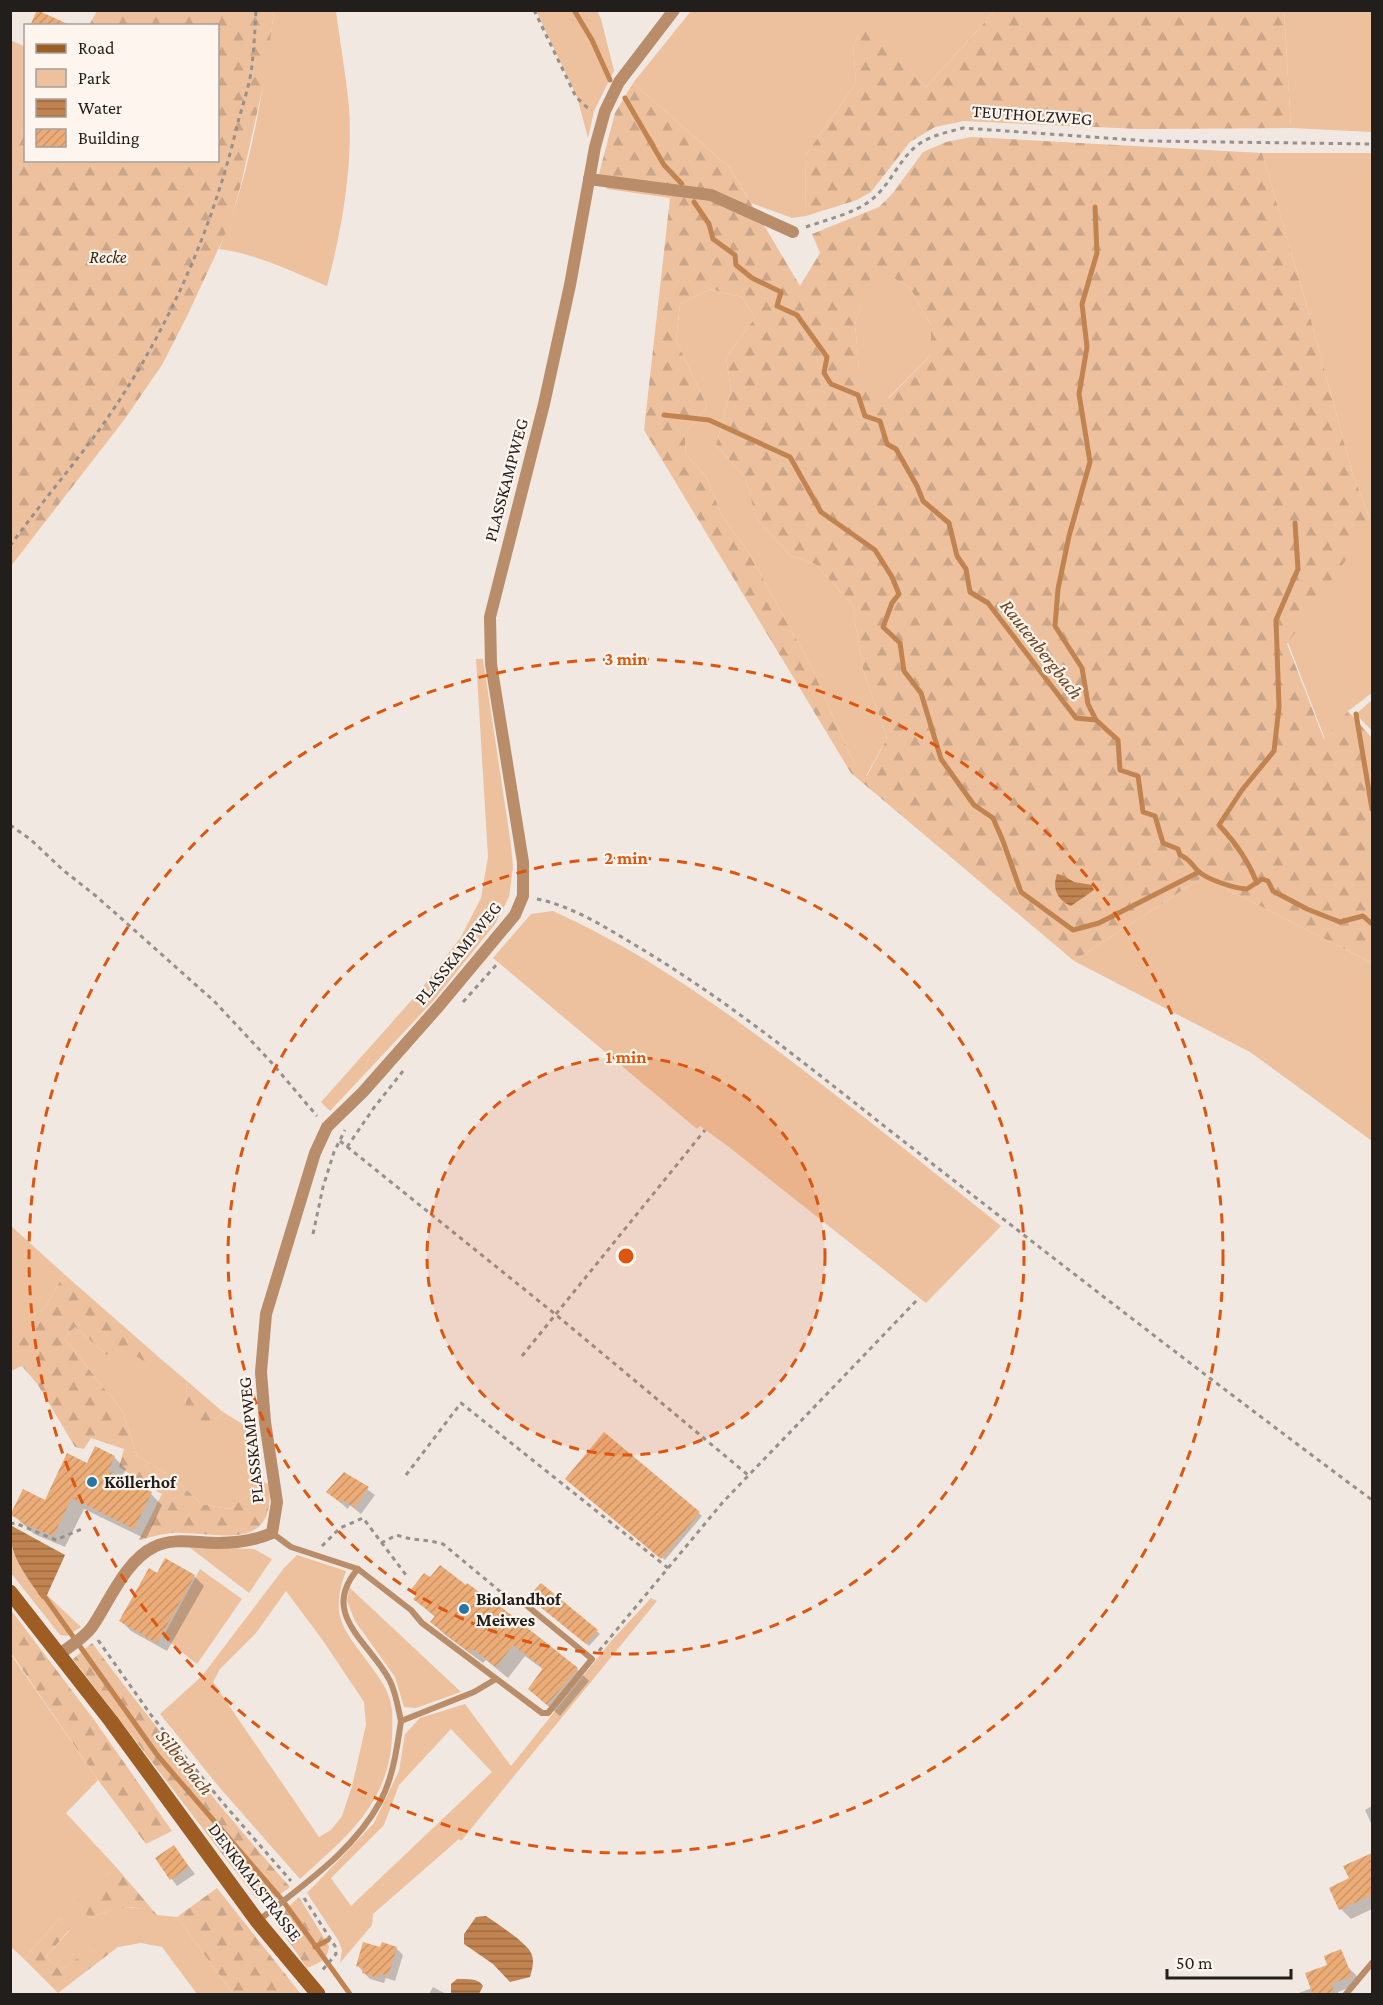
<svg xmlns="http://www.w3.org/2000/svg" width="1383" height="2005" font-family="'Crimson Pro',serif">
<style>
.green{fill:#edc19e;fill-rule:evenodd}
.forest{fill:url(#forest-firs);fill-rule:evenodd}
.water{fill:url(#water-rules)}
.shadow{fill:#0003}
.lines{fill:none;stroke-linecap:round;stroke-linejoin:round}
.stream{stroke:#c18450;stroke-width:5}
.building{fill:url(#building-hatch)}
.path{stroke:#97908b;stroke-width:3;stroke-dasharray:4.5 4.5;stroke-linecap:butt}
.lane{stroke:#b98d6a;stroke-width:6}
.street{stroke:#b98d6a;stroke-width:12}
.secondary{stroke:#9e5e23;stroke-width:15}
.ring{fill:none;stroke:#de560d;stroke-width:3;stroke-dasharray:10 8}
.poi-dot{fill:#2376a6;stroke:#fff5ef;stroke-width:2}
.labels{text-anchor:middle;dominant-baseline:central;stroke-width:4.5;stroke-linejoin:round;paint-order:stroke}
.street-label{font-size:18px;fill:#211e1b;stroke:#fff5ef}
.park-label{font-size:18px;font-style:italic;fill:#3f260f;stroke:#fff5ef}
.poi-label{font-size:18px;font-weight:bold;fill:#211e1b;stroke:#fff5ef;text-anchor:start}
.water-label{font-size:20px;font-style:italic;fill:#6f451f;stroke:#fff5ef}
.centre{fill:#de560d;stroke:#fff5ef;stroke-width:3}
.ring-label{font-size:18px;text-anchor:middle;font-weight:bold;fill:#de560d;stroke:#fff5ef;stroke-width:4.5;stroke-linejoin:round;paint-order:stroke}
</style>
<defs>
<pattern id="forest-firs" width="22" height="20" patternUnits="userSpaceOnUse" patternTransform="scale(1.5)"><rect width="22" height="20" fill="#edc19e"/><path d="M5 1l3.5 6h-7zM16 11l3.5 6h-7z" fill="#cba588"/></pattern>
<pattern id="water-rules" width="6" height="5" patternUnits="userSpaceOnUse" patternTransform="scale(1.5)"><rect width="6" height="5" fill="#c18450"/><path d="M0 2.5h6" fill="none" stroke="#9c6b42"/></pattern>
<pattern id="building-hatch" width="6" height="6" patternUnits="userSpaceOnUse" patternTransform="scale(1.5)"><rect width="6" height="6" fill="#ecac78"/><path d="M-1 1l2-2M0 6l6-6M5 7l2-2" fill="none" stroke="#ca9467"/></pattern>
</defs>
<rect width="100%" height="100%" fill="#f1e8e1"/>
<!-- green -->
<g class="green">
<path d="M274,11H336C340,42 346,75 349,107C353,168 342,228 327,286C291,271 257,254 219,249C250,178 264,87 274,11Z"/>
<path d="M536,11H597L601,19L614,71L594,111L588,138L577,97Z"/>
<path d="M691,11H995L926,87L863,25L853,46L856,83L805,156L806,216L792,218L751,203L730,168L633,83Z"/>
<path d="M1284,11H1372V132L1291,128Z"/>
<path d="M10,40L26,47L25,122L11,158Z"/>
<path d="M1262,153H1372V693L1348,711L1325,739L1287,640L1370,519L1352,472L1311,320Z"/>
<path d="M873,265L910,288L931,325V355L888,398L859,370L855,324Z"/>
<path d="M710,289L742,297L755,318L726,357L731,390L716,445L745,477L756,518L791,556L815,564L852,604L863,669L887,738L866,776L851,757L810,664L749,553L722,516L706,476L686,455L685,434L707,406L676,340L680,304Z"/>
<path d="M476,659H483L511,845L513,867L509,897L495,924L434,1000L330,1111L321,1102L418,993L461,937L481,898L488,857Z"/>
<path d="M1372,700V731L1356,714Z"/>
<path d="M1203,877L1372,963V1141L1250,1052L1074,961Z"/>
<path d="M553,911C644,952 725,1010 803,1070C870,1121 935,1173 1001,1226L926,1303L725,1144L700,1126L697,1129L493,958L531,914Z"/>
<path d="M10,1225L64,1274L45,1308L11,1328Z"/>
<path d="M75,1327L107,1355L124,1347L148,1363L161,1359L187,1381L185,1409L217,1419L223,1412L244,1425L265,1483L229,1509L201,1504L177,1480L137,1456L123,1412L65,1339Z"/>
<path d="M10,1545L25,1574L42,1598L47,1595L81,1627L67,1636L60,1635L11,1573Z"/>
<path d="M189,1547L254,1549L272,1559L249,1593Z"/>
<path d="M297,1555L346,1571C328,1619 346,1631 373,1669C379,1678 386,1687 389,1697C394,1710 392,1725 392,1738C388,1805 346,1837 300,1879L220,1788L160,1714L202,1676L284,1568ZM286,1591L324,1642L364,1702L366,1725L352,1786L342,1816L331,1830L319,1837L213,1682L220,1669L256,1633Z"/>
<path d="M200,1569L242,1599L197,1664L163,1637Z"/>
<path d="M349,1587L461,1692L416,1708L404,1707L395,1677L355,1621L347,1601Z"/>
<path d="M651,1598L657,1601L461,1841L459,1839L373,1914L372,1925L340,1963L342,1950L338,1940L307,1893L374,1823L399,1771L405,1734L420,1718L465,1704L511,1766L612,1640ZM451,1729L492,1772L351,1906L331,1878L384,1825L399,1785Z"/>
<path d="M10,1653L98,1780L66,1813L116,1867L78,1901L89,1918L120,1907L147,1909L157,1915L177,1917L233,1994H197L162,1947L141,1943L118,1947L107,1936L61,1971L46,1957L70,1930L59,1919L24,1959L11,1947Z"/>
</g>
<!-- forest -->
<g class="forest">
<path d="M97,11H274L266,73L241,184L230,224L187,316L162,365L124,420L11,566L10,158L25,122L26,160H218V26L89,25Z"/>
<path d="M995,11H1284L1291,128L1139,129L964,121L935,127L910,142L871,192L857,200L806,216L805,156L856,83L853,46L863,24L926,87Z"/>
<path d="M633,83L730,168L800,286L820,253L812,234L879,207L893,193L923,152L946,142L971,137L1262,153L1311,320L1352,472L1370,519L1360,540L1287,644L1324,739L1348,711L1372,738V963L1203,877L1074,961L851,773L644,430L670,198L607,189L599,174L615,113ZM874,266L910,288L931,325V355L889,398L859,369L855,324ZM710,289L742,297L755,318L726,357L731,390L716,445L745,477L756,518L791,556L815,564L852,604L863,669L887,738L867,776L851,757L810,664L749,553L722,516L706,476L686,455L685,434L707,406L676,340L680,304Z"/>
<path d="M64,1274L161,1359L148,1364L124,1348L107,1355L75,1327L65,1339L123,1412L137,1456L177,1480L201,1504L229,1509L265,1483L269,1484C276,1550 225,1534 181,1533C167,1532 153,1537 139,1540L162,1494L119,1467L124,1449L91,1438L84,1449L75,1447L38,1385L22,1366L11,1371L10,1328L45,1308Z"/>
<path d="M187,1381L223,1412L217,1419L203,1422L185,1409Z"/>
<path d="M11,1610L95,1721L172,1831L146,1844L98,1780L11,1653Z"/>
<path d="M92,1643C155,1727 220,1808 290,1887L271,1901L256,1898L73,1659Z"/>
<path d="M116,1867L157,1915C132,1901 114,1909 89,1918L77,1901Z"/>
<path d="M217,1888L301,1994H233L177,1917Z"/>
<path d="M299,1897L329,1946C328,1960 319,1963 307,1968L274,1920Z"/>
<path d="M59,1919L70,1929L46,1957L61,1971L107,1935L118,1947L58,1993L24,1959Z"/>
</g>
<!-- water -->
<g class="water">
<path d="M1057,874L1064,876L1074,882L1092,885L1094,890L1071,906C1057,900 1052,888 1057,874Z"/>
<path d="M12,1526L65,1555L47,1595L42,1599C28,1578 5,1551 12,1526Z"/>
<path d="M486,1916C496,1923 527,1943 531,1953C535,1961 532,1969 530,1977L510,1982L493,1964L464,1944V1934L476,1917Z"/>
<path d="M457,1979C466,1979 479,1978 483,1986L479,1994H451V1984Z"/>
</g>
<!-- shadow -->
<g class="shadow">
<path d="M604,1434L702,1516L665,1560L570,1481Z"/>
<path d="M114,1457L126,1469L121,1479L151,1494L162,1505L146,1539L84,1509L65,1547L34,1534L12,1514L46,1502L87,1465Z"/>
<path d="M345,1473L375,1495L361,1514L350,1505L348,1509L335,1498Z"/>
<path d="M157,1575L194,1576L204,1586L167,1651L131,1631L121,1621Z"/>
<path d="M541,1585L600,1634L589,1646L533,1600Z"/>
<path d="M415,1599L577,1669L589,1681L560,1716L541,1700L544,1670L525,1656L508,1678L486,1660L483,1663L444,1634L432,1622L436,1618Z"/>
<path d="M1372,1806V1825L1365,1810Z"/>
<path d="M174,1847L195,1874L177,1886L157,1859Z"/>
<path d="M1372,1869V1909L1351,1919L1341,1909L1331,1888Z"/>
<path d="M396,1948L403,1955L395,1981L386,1978L384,1983L370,1979L358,1966Z"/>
<path d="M1343,1962L1356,1975L1359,1984L1338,1992L1339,1994H1296L1312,1988Z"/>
<path d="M433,1987L444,1993L446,1994H429Z"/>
</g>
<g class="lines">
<!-- stream -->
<g class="stream">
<path d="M574,10L592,40L610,80"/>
<path d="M625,98L664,165L682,184"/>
<path d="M694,202L709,224L713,239L735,255L736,265L752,278L781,292L777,306L797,315L827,357L824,373L831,384L858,395L865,416L880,421L887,444L896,449L917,486L923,501L949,523L957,556L966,569L970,592L988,603L1076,718L1096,720L1118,740L1120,770L1138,776L1143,812L1155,816L1163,843L1178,849L1180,855C1190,859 1191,864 1198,871C1208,880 1233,888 1247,889L1262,879L1268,881L1273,891L1307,909L1340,922L1363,916L1372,924"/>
<path d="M1095,207L1097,253L1082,304L1087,347L1079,394L1090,462L1069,536L1058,589L1055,626L1082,668L1088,704L1096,720"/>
<path d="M664,415L709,420L790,457L821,512L875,550L892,577L899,594L892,603L883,627L900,643L904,671L921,693L941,759L974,805L993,818L1003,841L1021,892L1073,930L1099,923L1199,872"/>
<path d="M1356,714L1372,809"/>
<path d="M1257,883C1248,860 1236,843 1219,825L1242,790L1274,751L1279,707L1276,620L1298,569L1295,523"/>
<path d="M42,1593L158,1756L283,1901L350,1994"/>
<path d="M315,1947L328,1940"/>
</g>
</g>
<!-- building -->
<g class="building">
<path d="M37,10L72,26H30Z"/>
<path d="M604,1432L700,1512L661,1559L565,1479Z"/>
<path d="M95,1446L115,1456L108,1471L152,1492L134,1529L72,1498L53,1536L20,1522L21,1520L10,1515L23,1489L45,1500L67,1453L87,1463Z"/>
<path d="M344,1472L369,1487L354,1508L343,1500L341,1503L326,1492Z"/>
<path d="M165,1558L195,1575L157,1643L119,1621L149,1568L157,1573Z"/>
<path d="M440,1565L466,1585L467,1583L490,1600L491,1598L501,1606V1607L578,1668L547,1705L528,1689L543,1668L513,1645L496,1667L473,1649L470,1653L430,1622L435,1616L413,1599L416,1596L410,1591L424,1573L430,1577Z"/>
<path d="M541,1583L598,1630L586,1644L528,1597Z"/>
<path d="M174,1845L189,1867L170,1880L155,1858Z"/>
<path d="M1372,1853V1895L1339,1910L1329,1888L1349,1878L1343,1866Z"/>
<path d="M363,1942L380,1947L382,1942L397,1947L388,1976L380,1973L378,1978L362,1973L363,1968L356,1966Z"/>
<path d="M1341,1949L1352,1976L1331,1984L1335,1995H1313L1305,1973L1327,1965L1324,1956Z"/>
</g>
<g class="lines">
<!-- path -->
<g class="path">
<path d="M534,10L576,97L591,111"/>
<path d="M806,227C825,220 856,213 871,200C891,185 899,158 919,144C932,135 948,132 963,128L1149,141L1372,144"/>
<path d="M10,546C40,504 74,465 104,423C167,333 213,229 238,122C243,104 250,84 252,65C254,47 255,29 256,10"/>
<path d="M10,825L30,839L63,870L96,896L214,1001L271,1062L317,1116"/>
<path d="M537,899C572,906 605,927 635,945C733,1003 821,1077 911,1147C1063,1266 1217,1385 1372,1500"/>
<path d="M463,1002L498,963"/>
<path d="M340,1141L555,1314L748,1475"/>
<path d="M347,1147L373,1109L403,1071"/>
<path d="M313,1234L323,1187L334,1152L345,1130"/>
<path d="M522,1356L705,1130"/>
<path d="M406,1475L461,1403L668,1568"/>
<path d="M10,1524L15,1523L56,1540L84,1528"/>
<path d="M381,1543L397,1535C412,1541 427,1539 443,1544L502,1593"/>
<path d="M322,1546L340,1528L363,1518L406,1575"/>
<path d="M98,1640L151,1715L223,1803L291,1881"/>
<path d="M599,1651L723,1502L919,1298"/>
<path d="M304,1898L335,1946L336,1954L320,1973"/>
</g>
<!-- lane -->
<g class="lane">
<path d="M272,1533L291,1547L358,1569L411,1610L422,1623L542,1713H548L592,1659L520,1600H510"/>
<path d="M358,1569C318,1614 371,1643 390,1681C396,1693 398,1708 401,1721"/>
<path d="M258,1921C301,1886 353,1852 380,1802C393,1778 397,1748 401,1721L474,1692L496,1679"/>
<path d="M1346,1994L1372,1963"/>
</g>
<!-- street -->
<g class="street">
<path d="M589,179L711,195L793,232"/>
<path d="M60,1654C70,1646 84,1638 92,1627C109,1602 126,1560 154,1547C174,1537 196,1543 218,1543C237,1543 254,1541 272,1533L277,1502L265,1422L261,1372L266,1314L315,1153L327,1127L363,1092L439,1006L515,915L523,896V862L491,664L490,617L544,404L570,285L595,147L605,111L619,82L674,10"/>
</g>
<!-- secondary -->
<path class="secondary" d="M10,1592L111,1721L258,1922L318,1994"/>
</g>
<!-- distance rings -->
<circle cx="626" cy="1256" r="199" fill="#de560d" fill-opacity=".12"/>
<g class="ring">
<circle cx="626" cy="1256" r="199"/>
<circle cx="626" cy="1256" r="398"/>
<circle cx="626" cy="1256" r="597"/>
</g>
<!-- markers -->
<g class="poi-dot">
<circle cx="92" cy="1482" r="6"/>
<circle cx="464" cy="1609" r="6"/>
</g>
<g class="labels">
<!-- street labels -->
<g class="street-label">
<text transform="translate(1032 115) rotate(4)">TEUTHOLZWEG</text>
<text transform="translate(506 480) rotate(-75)">PLASSKAMPWEG</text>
<text transform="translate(458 953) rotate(-51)">PLASSKAMPWEG</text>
<text transform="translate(251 1440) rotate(-96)">PLASSKAMPWEG</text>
<text transform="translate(255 1882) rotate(53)">DENKMALSTRASSE</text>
</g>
<!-- park labels -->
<g class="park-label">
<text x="108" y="257">Recke</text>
</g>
<!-- poi labels -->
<g class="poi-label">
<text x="104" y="1482">Köllerhof</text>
<text x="476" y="1599">Biolandhof<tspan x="476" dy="21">Meiwes</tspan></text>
</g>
<!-- water labels -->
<g class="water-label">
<text transform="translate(1042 649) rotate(52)">Rautenbergbach</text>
<text transform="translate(185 1762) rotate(51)">Silberbach</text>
</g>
</g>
<circle cx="626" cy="1256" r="9" class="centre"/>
<g class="ring-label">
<text x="626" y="665">3 min</text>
<text x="626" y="864">2 min</text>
<text x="626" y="1063">1 min</text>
</g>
<!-- border -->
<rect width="1383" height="2005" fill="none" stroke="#211e1b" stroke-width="24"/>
<!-- legend -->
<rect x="24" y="24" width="195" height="138" fill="#fff5ef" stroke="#a69f9a" stroke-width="1.5"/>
<rect x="36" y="44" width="30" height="9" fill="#9e5e23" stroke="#a69f9a" stroke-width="1.5"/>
<text x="78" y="54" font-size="18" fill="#211e1b">Road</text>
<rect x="36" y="69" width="30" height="18" fill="#edc19e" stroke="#a69f9a" stroke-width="1.5"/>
<text x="78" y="84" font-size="18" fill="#211e1b">Park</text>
<rect x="36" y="99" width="30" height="18" fill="url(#water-rules)" stroke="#a69f9a" stroke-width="1.5"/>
<text x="78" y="114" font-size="18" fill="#211e1b">Water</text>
<rect x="36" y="129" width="30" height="18" fill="url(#building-hatch)" stroke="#a69f9a" stroke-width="1.5"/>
<text x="78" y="144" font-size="18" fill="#211e1b">Building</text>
<!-- scale -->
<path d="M1167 1969v9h124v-9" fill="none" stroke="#211e1b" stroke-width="3"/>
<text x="1176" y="1969" font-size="18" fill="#211e1b" stroke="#fff5ef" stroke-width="4.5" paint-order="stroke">50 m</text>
</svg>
